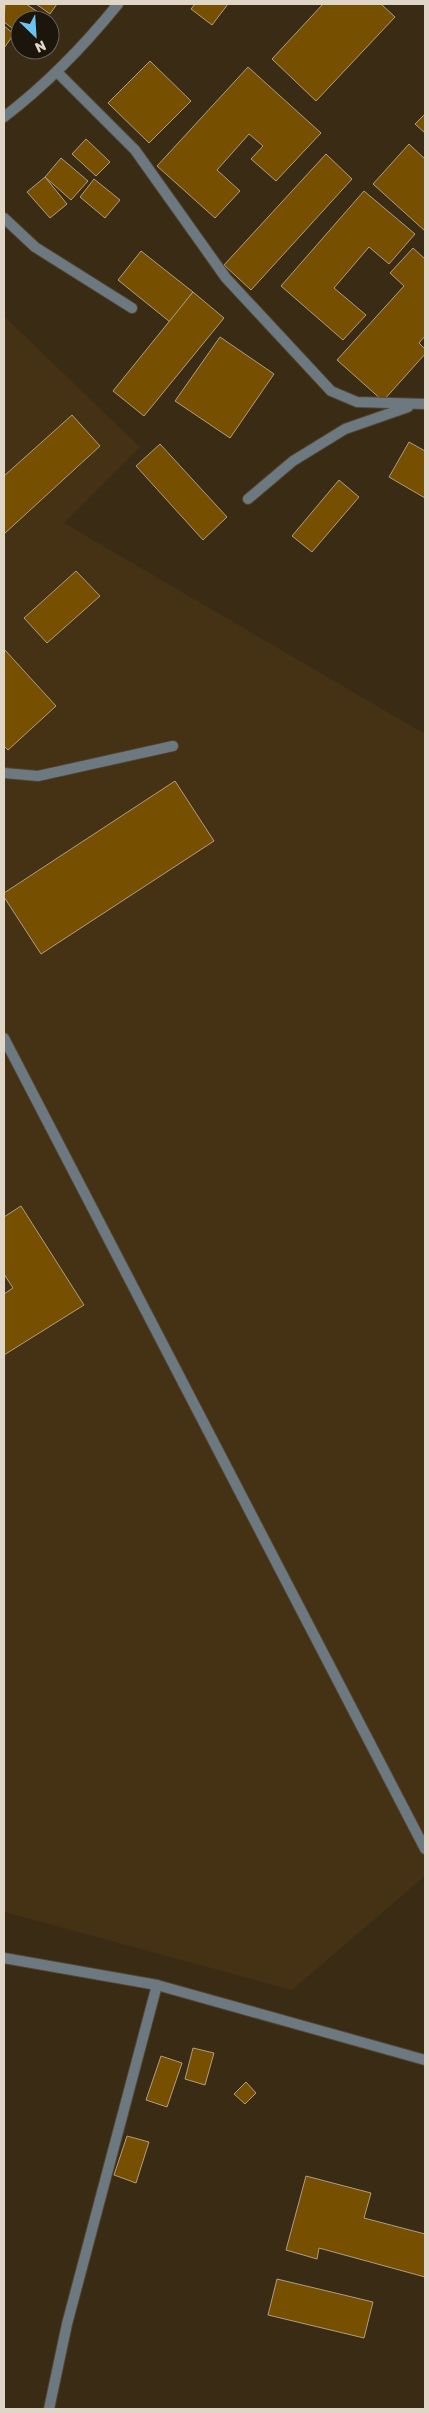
<svg xmlns="http://www.w3.org/2000/svg" width="429" height="2413" font-family="Rubik,sans-serif">
<style>
.built{fill:#453114}
.building{fill:#764f00;stroke:#b09d83}
.lines{fill:none;stroke-linecap:round;stroke-linejoin:round}
.service-casing{stroke:#554631;stroke-width:12}
.minor-casing{stroke:#554631;stroke-width:12}
.tertiary-casing{stroke:#554631;stroke-width:12}
.service{stroke:#6d7981;stroke-width:10}
.minor{stroke:#6d7981;stroke-width:10}
.tertiary{stroke:#6d7981;stroke-width:10}
</style>
<rect width="100%" height="100%" fill="#3a2b14"/>
<!-- built -->
<path class="built" d="M4,316L140,447L64,523L425,734V1876L292,1990L4,1912Z"/>
<!-- building -->
<g class="building">
<path d="M5,4H26L41,14L37,20H20V34L4,22Z"/>
<path d="M36,4H57L50,14Z"/>
<path d="M195,4H228L212,25L191,9Z"/>
<path d="M323,4H381L395,17L316,101L272,59Z"/>
<path d="M4,26L14,34L4,48Z"/>
<path d="M150,61L191,101L149,143L108,103Z"/>
<path d="M248,67L321,133L276,181L251,159L263,146L249,134L217,170L240,191L215,218L157,166Z"/>
<path d="M425,114V133L415,124Z"/>
<path d="M86,139L110,162L96,176L72,154Z"/>
<path d="M409,144L425,159V231L373,184Z"/>
<path d="M326,154L352,179L251,290L224,265Z"/>
<path d="M61,158L88,181L71,200L45,177Z"/>
<path d="M45,177L67,204L50,218L27,192Z"/>
<path d="M94,179L120,200L105,218L80,197Z"/>
<path d="M364,191L415,234L389,264L369,247L334,288L366,315L343,340L281,286Z"/>
<path d="M413,248L425,259V336L419,343L425,349V354L383,401L337,360L404,286L390,273Z"/>
<path d="M141,251L193,292L170,322L118,280Z"/>
<path d="M193,292L224,318L144,416L113,391Z"/>
<path d="M220,337L274,374L230,438L175,401Z"/>
<path d="M72,415L100,446L4,534V476Z"/>
<path d="M409,442L425,451V498L389,477Z"/>
<path d="M160,444L227,517L203,540L136,466Z"/>
<path d="M339,480L359,497L312,552L292,536Z"/>
<path d="M76,571L100,596L47,643L24,618Z"/>
<path d="M4,649L56,706L8,750L4,746Z"/>
<path d="M175,781L214,841L41,954L4,897V893Z"/>
<path d="M21,1206L84,1305L4,1355V1294L13,1288L4,1274V1217Z"/>
<path d="M193,2048L214,2053L205,2085L185,2079Z"/>
<path d="M161,2056L182,2063L167,2107L146,2100Z"/>
<path d="M246,2082L256,2093L245,2104L234,2094Z"/>
<path d="M127,2136L149,2142L136,2183L114,2175Z"/>
<path d="M306,2176L371,2193L364,2218L425,2234V2277L319,2248L317,2259L286,2250Z"/>
<path d="M277,2279L373,2302L364,2338L268,2315Z"/>
</g>
<g class="lines">
<!-- service casing -->
<g class="service-casing">
<path id="service" d="M4,773L38,776L173,746"/>
</g>
<!-- minor casing -->
<g class="minor-casing">
<g id="minor">
<path d="M57,72L135,150L226,278L331,391L357,402L425,404"/>
<path d="M4,218L35,247L132,308"/>
<path d="M248,499L293,461L345,429L408,407"/>
<path d="M4,1038L425,1849"/>
<path d="M4,1958L157,1985L425,2060"/>
<path d="M49,2409L67,2324L157,1985"/>
</g>
</g>
<!-- tertiary casing -->
<g class="tertiary-casing">
<path id="tertiary" d="M4,117C47,84 84,46 118,4"/>
</g>
<!-- service -->
<use href="#service" class="service"/>
<!-- minor -->
<use href="#minor" class="minor"/>
<!-- tertiary -->
<use href="#tertiary" class="tertiary"/>
</g>
<!-- border -->
<rect width="429" height="2413" fill="none" stroke="#e0d6c8" stroke-width="10"/>
<!-- north arrow -->
<g transform="translate(35 35) rotate(155)"><circle r="24" fill="#1c150b" stroke="#6a6257"/>
<path d="M0-4L9 19L0 12L-9 19Z" fill="#6ac3f1"/>
<text y="-8" font-size="14" font-weight="bold" text-anchor="middle" fill="#e0d6c8">N</text>
</g>
</svg>
